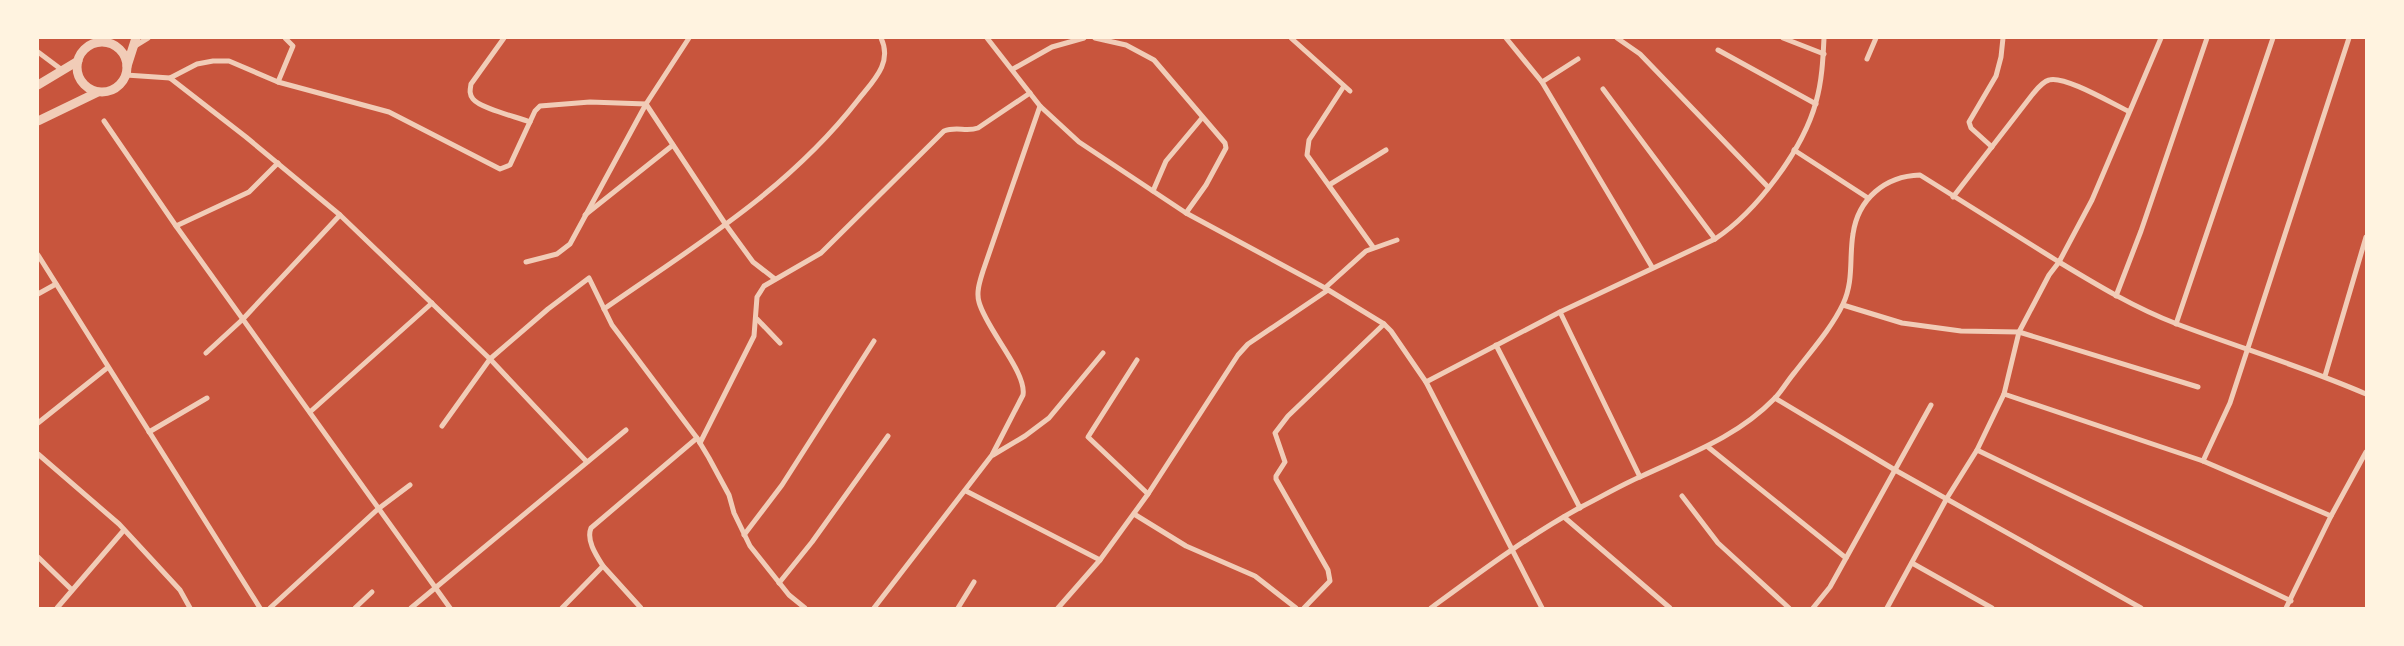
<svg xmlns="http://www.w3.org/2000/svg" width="2404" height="646" font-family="Commissioner,sans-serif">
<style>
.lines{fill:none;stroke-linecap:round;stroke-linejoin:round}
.minor{stroke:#f1ccb7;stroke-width:5}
.tertiary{stroke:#f1ccb7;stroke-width:9}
</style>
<rect width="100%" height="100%" fill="#c8553d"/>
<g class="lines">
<!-- minor -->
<g class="minor">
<path d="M504,38L471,84C470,90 469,94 473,99C481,109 518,117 530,122"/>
<path d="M987,38L1040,106L1079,142L1186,213L1325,288L1384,324L1391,331L1426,382L1542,608"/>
<path d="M1095,38L1126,45L1154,60L1225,143L1226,148L1206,185L1186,213"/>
<path d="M1291,38L1350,91"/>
<path d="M1506,38L1542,82L1652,267"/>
<path d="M1617,38L1640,54L1768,187"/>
<path d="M1783,38L1824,54"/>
<path d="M135,46L148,38"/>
<path d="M1718,50L1816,104"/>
<path d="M38,52L62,70"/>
<path d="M1867,59L1876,38"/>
<path d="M1013,69L1052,47L1084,38"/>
<path d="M126,75L170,78L246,137L340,215L490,359L587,462"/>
<path d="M170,78L197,64L213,61H229L278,82L389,112L500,169L510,165L535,111L540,106L590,102L646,104"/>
<path d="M278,82L293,46L285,38"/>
<path d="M1542,82L1578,59"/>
<path d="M1344,86L1309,140L1307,155L1373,247"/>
<path d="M1603,89L1715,239"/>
<path d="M646,104L726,225L753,262L775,279"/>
<path d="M104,121L176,226L450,608"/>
<path d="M1992,147L1971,128L1969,122L1996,76L2001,57L2003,38"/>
<path d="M1794,150L1868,198"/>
<path d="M1329,185L1386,150"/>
<path d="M1153,191L1166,161L1202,118"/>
<path d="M1953,197L2032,95C2037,89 2042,82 2049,80C2064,75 2113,104 2128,111"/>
<path d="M585,215L673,145"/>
<path d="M176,226L249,192L278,163"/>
<path d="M38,255L260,608"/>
<path d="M526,262L557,254L570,244L646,104L689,38"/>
<path d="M1325,288L1366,251L1397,240"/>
<path d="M38,294L56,284"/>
<path d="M2116,296L2141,231L2207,38"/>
<path d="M1843,305L1902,323L1961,331L2019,332L2198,387"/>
<path d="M604,309C696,245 788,190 858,100C873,81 893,63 881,38"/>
<path d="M1560,312L1640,477"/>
<path d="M757,319L780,343"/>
<path d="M2176,324L2273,38"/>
<path d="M1496,345L1580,508"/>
<path d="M206,353L243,319L340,215"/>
<path d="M1137,360L1088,437L1148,494"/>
<path d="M2325,376L2366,237"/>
<path d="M1426,382L1560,312L1715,239C1756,212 1803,150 1816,102C1822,81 1823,59 1824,38"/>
<path d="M2004,394L2203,461L2331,516"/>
<path d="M1775,398L1895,470L2141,608"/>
<path d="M310,412L432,303"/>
<path d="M38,423L107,368"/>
<path d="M442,426L490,359L548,309L589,278L612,325L697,438L709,458L729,495L734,513L750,546L789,595L805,608"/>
<path d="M149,432L207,398"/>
<path d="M700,443L754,336L757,297L764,286L821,253L944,131C956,126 966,132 978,128L1030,93"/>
<path d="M1708,447L1846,558"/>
<path d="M1977,450L2291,601"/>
<path d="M38,454L119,524L180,590L190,608"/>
<path d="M993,455L1025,436L1049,418L1103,353"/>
<path d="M2203,461L2230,403L2349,38"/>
<path d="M966,491L1100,560"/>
<path d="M1682,496L1718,543L1789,608"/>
<path d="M1134,514L1186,546L1255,576L1296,608"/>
<path d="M1564,517L1670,608"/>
<path d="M744,535L782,485L874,341"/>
<path d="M38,557L72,590"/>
<path d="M1912,563L1992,608"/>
<path d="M603,566L641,608"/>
<path d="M779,583L812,542L888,436"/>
<path d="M57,608L124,530"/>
<path d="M270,608L378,509L410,485"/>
<path d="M355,608L372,592"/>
<path d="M411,608L626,430"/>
<path d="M562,608L603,566C596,555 586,540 591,528L697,438"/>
<path d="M874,608L992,455L1023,395C1027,372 986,329 979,302C976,292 980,281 983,271L1040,106"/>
<path d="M958,608L974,582"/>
<path d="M1058,608L1100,560L1148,494L1238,355L1248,344L1328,290"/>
<path d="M1304,608L1330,581L1328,570L1276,479V476L1285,462L1275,433L1288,416L1384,324"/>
<path d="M1431,608C1480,572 1528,536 1581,507C1601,497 1621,485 1642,476C1689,454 1737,437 1774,399C1782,391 1788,380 1795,372C1811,351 1831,329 1843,304C1854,281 1849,258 1853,234C1858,199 1885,176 1920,175L2059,262L2092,200L2161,38"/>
<path d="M1813,608L1830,587L1931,405"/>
<path d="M1887,608L1947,498L1977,450L2004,394L2019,332L2049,275L2059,262C2097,285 2135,308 2177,324C2240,348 2304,367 2366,394"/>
<path d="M2286,608L2331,516L2366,452"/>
</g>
<!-- tertiary -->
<g class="tertiary">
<circle cx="102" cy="67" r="25"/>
<path d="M127,66L136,38"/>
<path d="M38,85L78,61"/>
<path d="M38,121L98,92"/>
</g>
</g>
<!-- border -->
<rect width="2404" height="646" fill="none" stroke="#fff3e0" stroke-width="78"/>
</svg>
